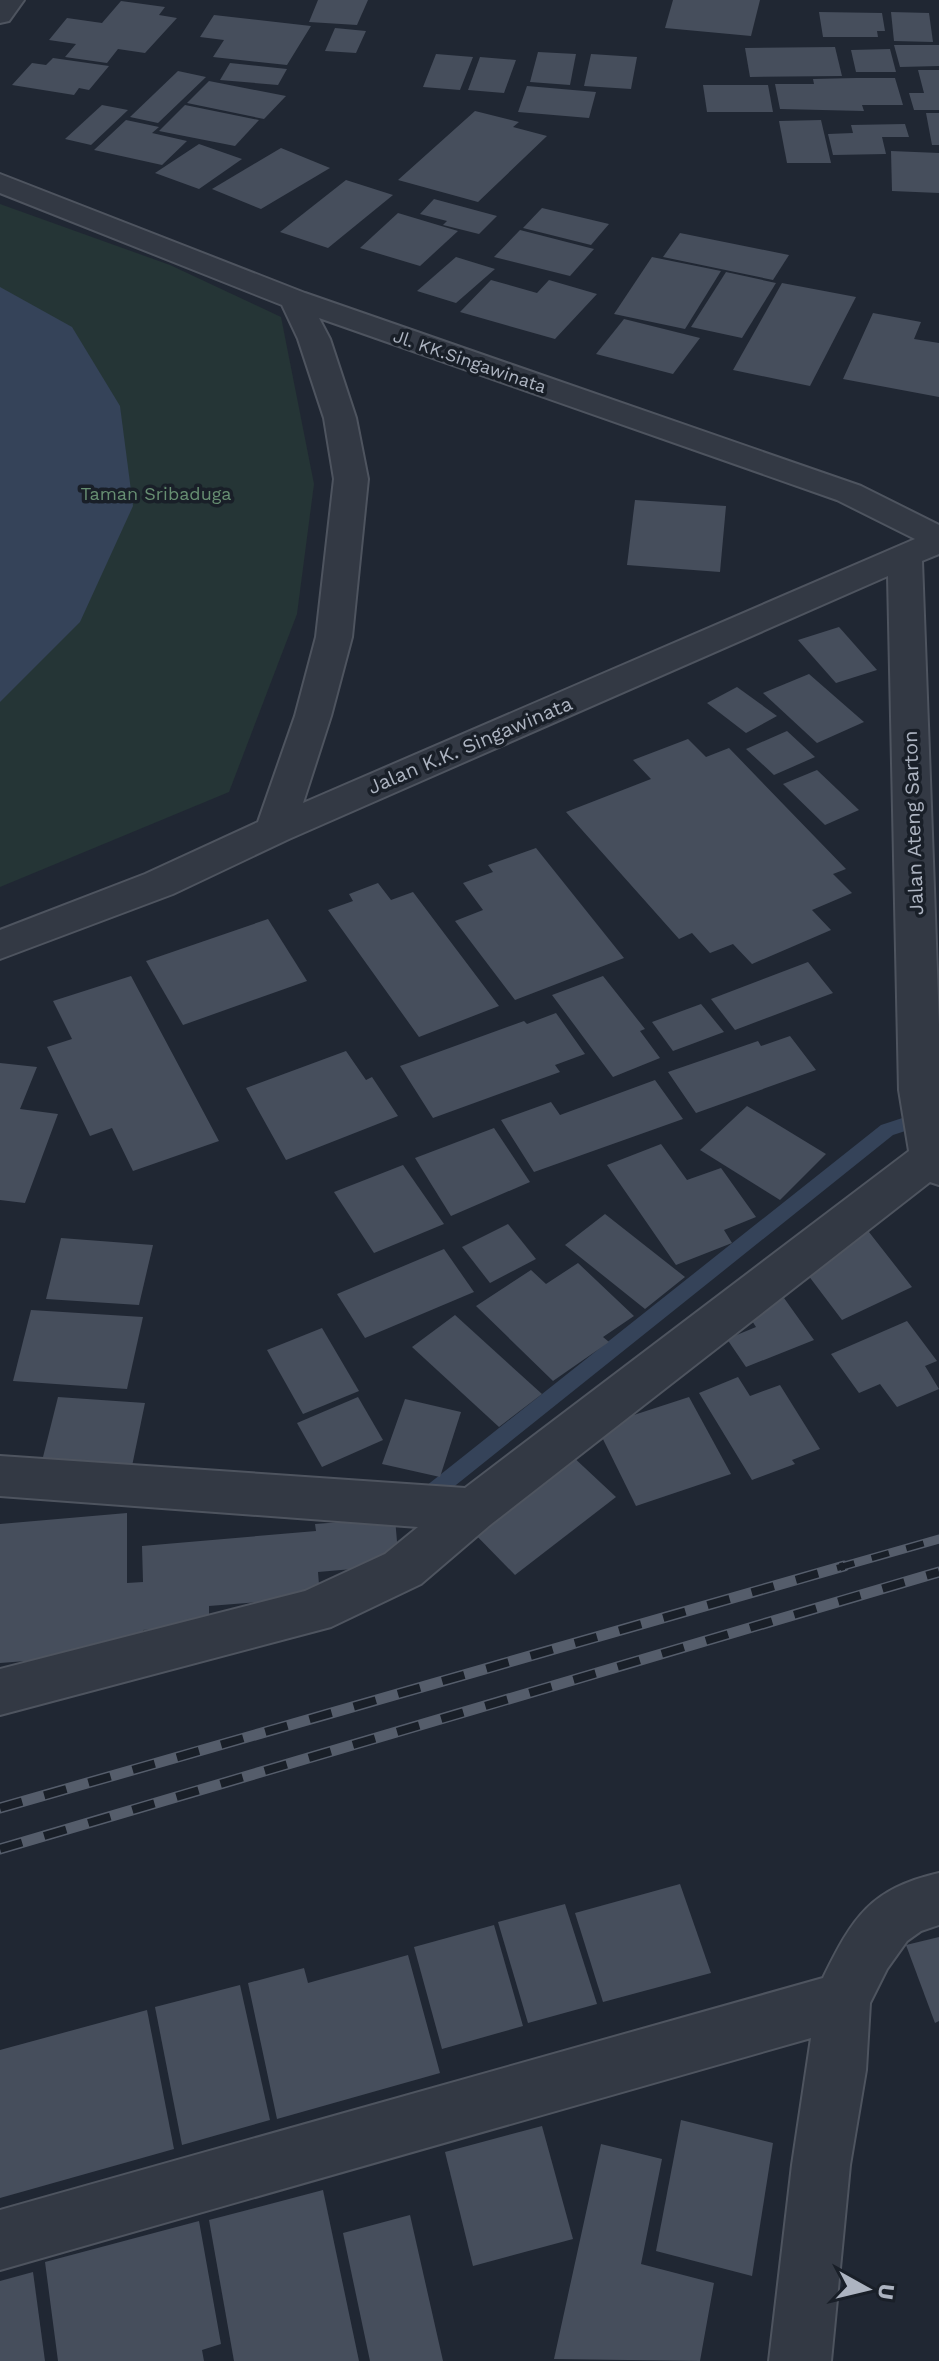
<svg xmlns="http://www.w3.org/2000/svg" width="939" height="2361" font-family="'Work Sans',sans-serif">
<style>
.green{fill:#253536}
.water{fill:#354359}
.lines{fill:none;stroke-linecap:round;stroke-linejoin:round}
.stream{fill:#354359;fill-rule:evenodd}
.building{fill:#464e5c}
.minor-casing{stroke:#4e545f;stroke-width:4}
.minor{fill:#333944;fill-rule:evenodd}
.rail-far1-casing{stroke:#555d6b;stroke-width:9}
.rail-casing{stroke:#555d6b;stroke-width:11}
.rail-far1{stroke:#191f28;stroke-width:6;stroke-dasharray:18;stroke-linecap:butt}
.rail{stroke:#191f28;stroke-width:8;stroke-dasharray:23;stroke-linecap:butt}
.labels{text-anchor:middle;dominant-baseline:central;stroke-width:7;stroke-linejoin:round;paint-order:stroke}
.far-street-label{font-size:18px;fill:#adb4c1;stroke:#191f28}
.far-park-label{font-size:18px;fill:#678f72;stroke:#191f28}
.street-label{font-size:20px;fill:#adb4c1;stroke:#191f28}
</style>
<rect width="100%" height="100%" fill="#202733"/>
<!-- green -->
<path class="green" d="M0,204L170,265L281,317L314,484L297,614L229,792L0,887Z"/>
<!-- water -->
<path class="water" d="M0,287L72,327L120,406L133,506L80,622L0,702Z"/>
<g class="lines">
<!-- stream -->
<path class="stream" d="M939,1106V1120L893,1135L436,1501L429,1503L413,1500L410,1494L413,1488L426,1486L881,1125Z"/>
</g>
<!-- building -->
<g class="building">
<path d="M318,0H368L357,25L309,22Z"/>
<path d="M673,0H760L751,36L665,28Z"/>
<path d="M121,1L165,7L159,15L177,18L145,53L118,49L107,63L65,57L76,44L49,40L67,18L102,23Z"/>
<path d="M819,12L882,13L885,31H877L878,37H823Z"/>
<path d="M891,12L929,13L933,42L894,41Z"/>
<path d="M214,15L311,26L287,65L213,57L224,40L200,37Z"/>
<path d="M335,28L366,31L356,53L325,51Z"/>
<path d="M894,45H939V66L900,67Z"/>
<path d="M835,47L842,76L750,77L745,48Z"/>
<path d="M890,49L896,72H856L851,50Z"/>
<path d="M538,52L576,54L570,85L530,82Z"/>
<path d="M436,54L473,57L460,90L423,87Z"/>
<path d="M591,54L637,57L631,89L584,86Z"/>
<path d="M480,57L516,60L504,93L468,90Z"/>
<path d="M53,58L109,66L89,90L79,88L74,95L12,85L32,63L46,65Z"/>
<path d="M230,63L287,69L278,85L220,80Z"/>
<path d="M918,70H939V110H914L909,93H924Z"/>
<path d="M178,71L206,77L158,123L130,117Z"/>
<path d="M856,78H895L903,105H862L864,111L780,109L775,84H814L813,79Z"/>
<path d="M209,81L286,96L264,119L187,103Z"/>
<path d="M703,85H768L773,112H707Z"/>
<path d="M527,86L596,92L589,118L518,112Z"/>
<path d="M102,105L128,110L91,145L65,139Z"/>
<path d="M185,105L259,120L235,146L159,131Z"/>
<path d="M475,111L519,122L513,127L547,136L478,202L398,180Z"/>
<path d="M926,113H939V145H932Z"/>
<path d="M126,120L159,127L152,133L187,141L162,165L94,150Z"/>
<path d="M821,120L831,163H787L779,121Z"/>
<path d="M905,124L909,137H882L886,154L833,155L828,134L853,133L851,125Z"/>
<path d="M199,144L242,159L199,189L155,173Z"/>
<path d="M281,148L330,168L261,209L212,189Z"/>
<path d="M891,151L939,153V193L892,191Z"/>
<path d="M346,180L393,195L328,248L280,232Z"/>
<path d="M434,199L497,216L479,234L443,225L447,221L420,214Z"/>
<path d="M542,208L609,224L591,245L523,228Z"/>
<path d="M398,213L458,231L420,266L360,248Z"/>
<path d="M520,230L594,249L570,276L494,257Z"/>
<path d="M680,233L789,255L773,280L663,257Z"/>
<path d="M456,257L495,269L456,303L417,291Z"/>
<path d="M652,257L721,271L685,329L614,314Z"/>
<path d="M726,272L776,283L742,338L691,327Z"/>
<path d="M491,280L537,293L549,280L597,294L555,339L460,312Z"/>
<path d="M782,283L856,297L810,386L733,370Z"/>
<path d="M873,313L921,322L914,339L939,343V397L843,379Z"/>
<path d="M624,319L700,338L673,374L596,354Z"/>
<path d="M635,500L726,506L720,572L627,565Z"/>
<path d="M839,627L877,670L836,683L798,640Z"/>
<path d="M809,674L864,722L817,743L763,693Z"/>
<path d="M737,687L777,716L746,733L707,703Z"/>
<path d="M787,731L815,757L774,775L746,749Z"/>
<path d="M688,739L706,757L729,748L846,869L833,874L852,893L812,910L831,930L752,964L733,944L710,953L692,933L679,939L566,812L651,779L633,760Z"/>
<path d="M817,770L859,810L825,825L783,784Z"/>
<path d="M536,848L624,958L515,1000L455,921L483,910L463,883L493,872L488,865Z"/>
<path d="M378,883L391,900L413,892L499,1006L419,1037L328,910L353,901L349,894Z"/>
<path d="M268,919L307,981L183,1025L146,961Z"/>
<path d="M808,962L833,993L735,1030L711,999Z"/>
<path d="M131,976L219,1141L133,1171L112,1128L90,1136L47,1047L72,1039L53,1001Z"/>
<path d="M603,976L645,1029L640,1031L660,1058L613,1077L552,995Z"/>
<path d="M701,1004L724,1032L673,1051L652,1022Z"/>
<path d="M556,1013L585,1054L555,1065L560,1072L433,1118L400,1066L524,1021L527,1024Z"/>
<path d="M790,1036L816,1070L696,1113L668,1072L758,1041L761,1046Z"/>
<path d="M346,1051L366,1080L372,1077L398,1116L286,1160L246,1088Z"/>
<path d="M0,1063L37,1067L20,1109L58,1114L25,1203L0,1200Z"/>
<path d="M655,1080L683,1119L534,1172L501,1120L551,1102L560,1115Z"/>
<path d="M747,1106L826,1154L780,1200L700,1150Z"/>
<path d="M494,1128L530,1182L451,1216L415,1158Z"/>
<path d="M661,1144L687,1180L721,1168L756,1217L724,1230L732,1243L676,1265L607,1165Z"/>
<path d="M403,1165L444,1224L374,1253L334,1192Z"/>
<path d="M605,1214L685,1277L645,1309L565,1245Z"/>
<path d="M508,1224L536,1259L490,1283L462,1247Z"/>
<path d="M865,1227L912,1287L842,1320L805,1271L836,1257L826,1244Z"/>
<path d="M61,1238L153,1245L139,1305L46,1299Z"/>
<path d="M444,1249L474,1292L365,1338L337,1294Z"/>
<path d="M578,1263L634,1316L603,1337L609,1342L553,1381L476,1306L531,1270L546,1284Z"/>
<path d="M784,1298L814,1340L746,1367L727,1339L756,1327L747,1313Z"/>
<path d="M31,1310L143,1317L127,1389L13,1381Z"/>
<path d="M455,1315L542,1394L499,1427L412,1347Z"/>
<path d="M907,1321L937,1361L925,1366L939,1389L897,1407L880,1384L859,1393L831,1354Z"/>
<path d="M322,1328L359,1391L303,1414L267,1350Z"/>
<path d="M738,1377L750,1396L780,1385L820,1449L792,1460L795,1464L752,1480L699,1393Z"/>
<path d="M58,1397L145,1403L131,1471L41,1465Z"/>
<path d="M358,1397L383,1440L322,1467L297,1423Z"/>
<path d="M689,1397L731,1474L636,1506L597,1427Z"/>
<path d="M405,1399L461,1412L440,1477L382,1464Z"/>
<path d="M570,1454L616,1497L515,1575L469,1528Z"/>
<path d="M127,1513V1583L143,1582L142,1546L316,1531L315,1524L395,1518L399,1565L318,1572L320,1597L209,1606V1625L143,1630V1652L0,1663V1524Z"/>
<path d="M680,1884L711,1973L603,2002L575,1913Z"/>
<path d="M565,1904L597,2004L528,2023L498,1922Z"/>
<path d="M494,1925L523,2026L442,2049L414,1947Z"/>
<path d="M939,1937V2021L935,2023L906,1945Z"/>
<path d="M408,1955L440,2073L277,2119L248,1983L304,1968L308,1983Z"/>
<path d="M240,1985L270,2120L182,2145L155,2007Z"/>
<path d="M147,2010L174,2149L0,2198V2050Z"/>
<path d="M681,2120L773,2143L752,2276L656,2251Z"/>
<path d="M542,2126L573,2239L473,2266L445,2152Z"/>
<path d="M601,2144L662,2159L641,2264L714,2283L700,2361L554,2359Z"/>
<path d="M323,2190L359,2361H234L209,2220Z"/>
<path d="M410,2215L443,2361H370L343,2233Z"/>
<path d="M199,2221L221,2344L202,2350L204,2361H58L45,2262Z"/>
<path d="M33,2272L45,2361H0V2281Z"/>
</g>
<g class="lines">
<!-- minor casing -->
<g class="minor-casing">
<g id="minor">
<path d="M0,0H24L9,21L0,23Z"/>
<path d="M0,174L305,293L861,486L939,525V554L922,561L939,1025V1185L930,1182L490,1525L421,1584L331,1627L0,1715V1669L305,1591L385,1554L418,1527L0,1496V1456L465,1488L909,1151L899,1090L888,576L289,839L173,894L0,959V930L145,874L258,822L295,716L316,637L334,479L324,418L298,339L282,305L0,193ZM319,318L837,500L915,539L303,803L331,716L352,637L368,479L356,418L330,339Z"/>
<path d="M939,1873V1925L921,1931L907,1941L887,1969L870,2003L866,2070L850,2165L831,2361H769L792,2165L811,2038L0,2270V2210L823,1978C853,1917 870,1889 939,1873Z"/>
</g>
</g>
<!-- minor -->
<use href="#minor" class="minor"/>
<!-- rail-far1 casing -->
<g class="rail-far1-casing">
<path id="rail-far1" d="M837,1568L939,1539"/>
</g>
<!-- rail casing -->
<g class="rail-casing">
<g id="rail">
<path d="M0,1808L844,1566"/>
<path d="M0,1849L939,1572"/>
</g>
</g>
<!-- rail-far1 -->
<use href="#rail-far1" class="rail-far1"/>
<!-- rail -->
<use href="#rail" class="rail"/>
</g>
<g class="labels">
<!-- far-street labels -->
<g class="far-street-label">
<text transform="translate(470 361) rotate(19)">Jl. KK.Singawinata</text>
</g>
<!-- far-park labels -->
<g class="far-park-label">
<text x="156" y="493">Taman Sribaduga</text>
</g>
<!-- street labels -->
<g class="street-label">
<text transform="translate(470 745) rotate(-23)">Jalan K.K. Singawinata</text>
<text transform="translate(913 823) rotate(-92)">Jalan Ateng Sarton</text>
</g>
</g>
<!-- north arrow -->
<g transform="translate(867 2289) rotate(98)" stroke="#191f28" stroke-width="6" paint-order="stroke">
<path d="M0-6L14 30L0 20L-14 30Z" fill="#adb4c1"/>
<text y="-12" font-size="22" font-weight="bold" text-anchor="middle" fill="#adb4c1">U</text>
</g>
</svg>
